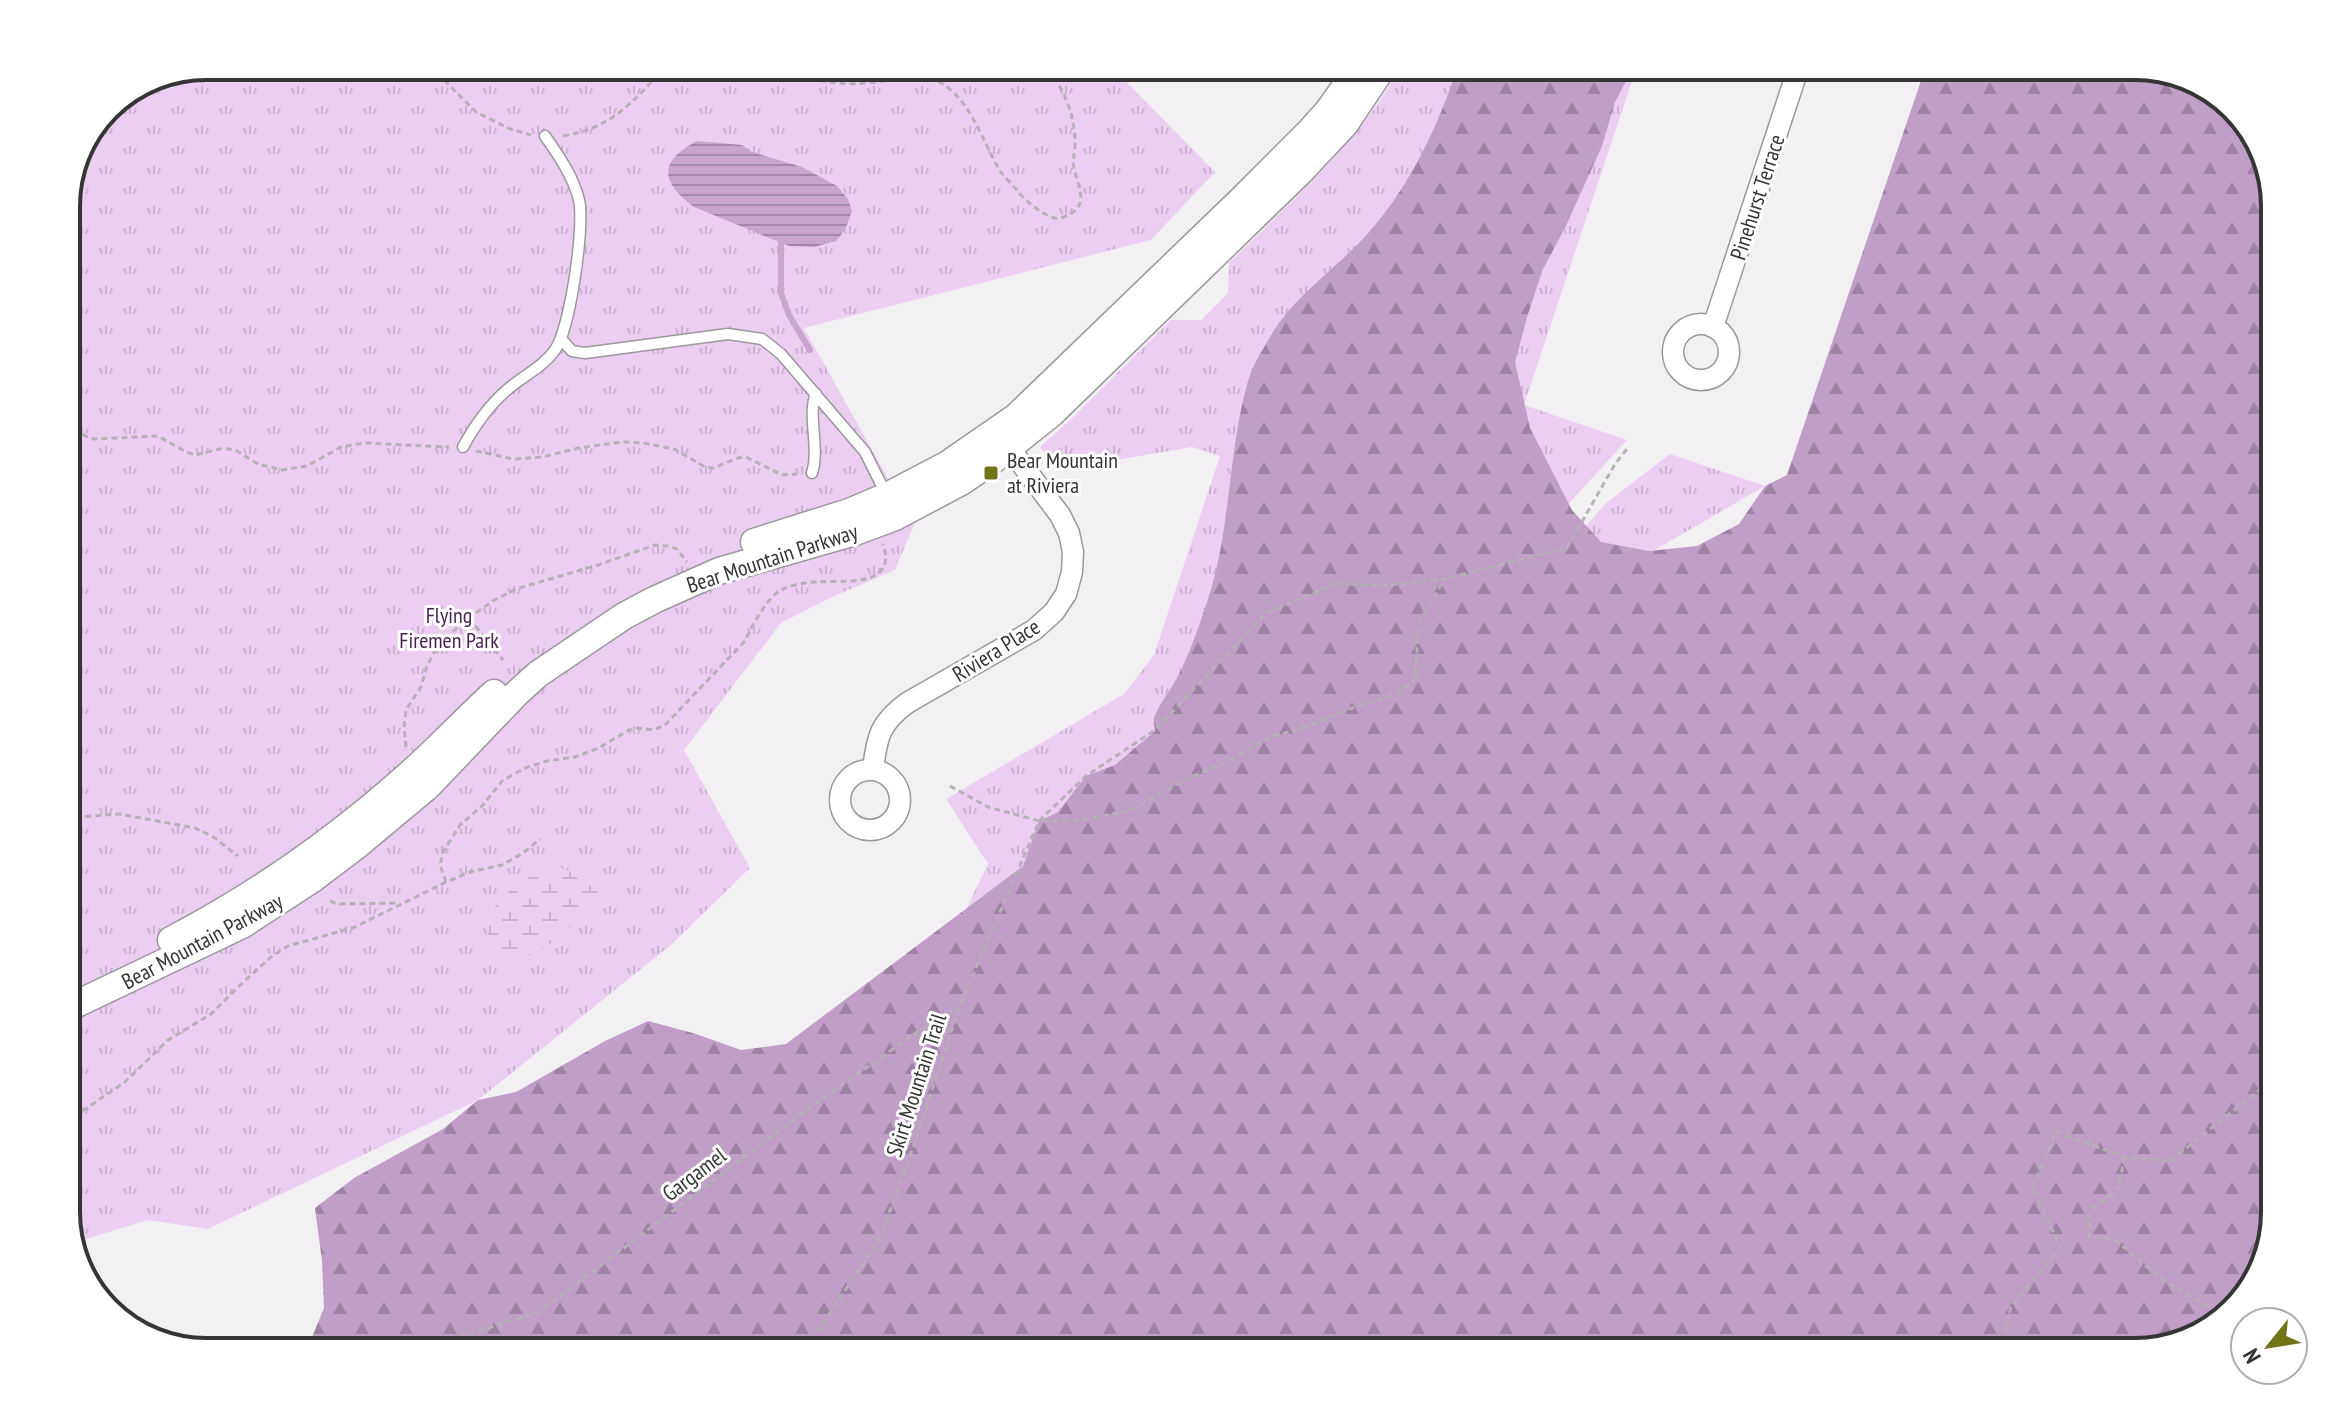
<svg xmlns="http://www.w3.org/2000/svg" width="2341" height="1418" font-family="'PT Sans Narrow',sans-serif">
<style>
.grass{fill:url(#grass-tufts)}
.forest{fill:url(#forest-firs)}
.wetland{fill:url(#wetland-marsh)}
.water{fill:url(#water-rules)}
.lines{fill:none;stroke-linecap:round;stroke-linejoin:round}
.stream{stroke:#c8a4cf;stroke-width:6}
.service-casing{stroke:#9a989b;stroke-width:13}
.minor-casing{stroke:#9a989b;stroke-width:23}
.tertiary-casing{stroke:#9a989b;stroke-width:29}
.path{stroke:#b4b2b5;stroke-width:3;stroke-dasharray:6 4;stroke-linecap:butt}
.service{stroke:#fff;stroke-width:10}
.minor{stroke:#fff;stroke-width:20}
.tertiary{stroke:#fff;stroke-width:26}
.poi-dot{fill:#72741a;stroke:#fff;stroke-width:3}
.labels{text-anchor:middle;dominant-baseline:central;stroke-width:6;stroke-linejoin:round;paint-order:stroke}
.street-label{font-size:22px;fill:#363536;stroke:#fff}
.poi-label{font-size:22px;fill:#363536;stroke:#fff;text-anchor:start}
.park-label{font-size:22px;fill:#4a1e53;stroke:#fff}
.rim{fill:none;stroke:#363536;stroke-width:4}
</style>
<defs>
<pattern id="grass-tufts" width="24" height="20" patternUnits="userSpaceOnUse" patternTransform="scale(2)"><rect width="24" height="20" fill="#edcef3"/><path d="M3 7l-1-3M5 7V3M7 7l1-3M15 17l-1-3M17 17v-4M19 17l1-3" fill="none" stroke="#ccb2d1"/></pattern>
<pattern id="forest-firs" width="22" height="20" patternUnits="userSpaceOnUse" patternTransform="scale(2)"><rect width="22" height="20" fill="#c19ec8"/><path d="M5 1l3.5 6h-7zM16 11l3.5 6h-7z" fill="#9e82a3"/></pattern>
<pattern id="wetland-marsh" width="20" height="14" patternUnits="userSpaceOnUse" patternTransform="scale(2)"><rect width="20" height="14" fill="#edcef3"/><path d="M1 5h8M5 5V1M11 12h8M15 12V8" fill="none" stroke="#ccb2d1"/></pattern>
<pattern id="water-rules" width="6" height="5" patternUnits="userSpaceOnUse" patternTransform="scale(2)"><rect width="6" height="5" fill="#c8a4cf"/><path d="M0 2.5h6" fill="none" stroke="#a386a9"/></pattern>
</defs>
<rect width="100%" height="100%" fill="#f3f0f4"/>
<!-- grass -->
<g class="grass">
<path d="M206,66H1111L1215,172L1151,240L804,328L914,525L895,570L832,597L781,623L684,750L750,868L672,944L478,1100L208,1229L148,1220L73,1243L66,1221V197L107,107L153,76Z"/>
<path d="M1401,66H1637L1524,405L1627,440L1551,523L941,961L988,864L946,799L1124,694L1154,655L1220,456L1192,447L1058,470L1040,447L1069,421L1171,320H1201L1228,293L1229,263C1291,201 1359,143 1401,66Z"/>
<path d="M1670,454L1765,486L1598,583L1570,544L1605,504Z"/>
</g>
<!-- forest -->
<path class="forest" d="M1458,66H1634L1615,102L1602,146L1565,228L1543,269L1528,314L1515,362L1530,428L1572,510L1601,542L1649,551L1697,546L1739,524L1765,486L1787,475L1926,66H2135L2205,85L2256,136L2275,197V1213L2256,1283L2205,1333L2136,1352H306L324,1308L322,1261L315,1208L354,1178L443,1129L478,1100L516,1092L605,1041L648,1021L693,1033L741,1050L786,1044L1023,866L1039,821L1058,812L1086,776L1115,765L1155,731C1155,727 1153,722 1154,719C1156,708 1173,687 1178,676C1191,651 1200,623 1209,596C1231,527 1228,451 1248,381C1252,366 1262,351 1270,337C1294,295 1338,268 1370,231C1411,184 1438,126 1458,66Z"/>
<!-- wetland -->
<path class="wetland" d="M548,866C571,868 568,872 585,883C592,888 596,886 601,894L597,905L548,945L523,959L506,960C490,949 485,942 489,922C495,894 526,880 548,866Z"/>
<!-- water -->
<path class="water" d="M697,141L742,145L752,152L802,167L837,186L848,199L852,211L845,230L836,241L814,247L789,246L694,207C659,181 659,161 697,141Z"/>
<g class="lines">
<!-- stream -->
<path class="stream" d="M781,243V293L789,315L810,350"/>
<!-- service casing -->
<g class="service-casing">
<g id="service">
<path d="M561,339L572,351L585,353L728,334L762,339L781,354L865,452L887,496"/>
<path d="M463,447C475,425 488,406 508,389C523,376 543,367 555,350C570,329 585,226 579,200C573,176 559,156 545,136"/>
<path d="M812,473C820,448 807,414 816,394"/>
</g>
</g>
<!-- minor casing -->
<g class="minor-casing">
<g id="minor">
<circle cx="1701" cy="352" r="28"/>
<path d="M1713,327L1799,66"/>
<path d="M873,769C877,736 880,723 907,703L1034,630L1054,612L1066,594L1072,572L1073,552L1069,533L1060,515L1002,438"/>
<circle cx="870" cy="800" r="30"/>
</g>
</g>
<!-- tertiary casing -->
<g class="tertiary-casing">
<g id="tertiary">
<path d="M754,542L849,512L887,496L948,464L1016,417L1241,200L1310,131L1328,111L1360,66"/>
<path d="M171,940C259,894 341,836 415,769C442,744 467,718 494,693"/>
<path d="M66,1009L242,925L314,878L355,847L428,786L515,695L538,674L624,616L654,600L719,571L855,532L895,517L961,482L992,461L1051,414L1300,172L1345,124L1384,66"/>
</g>
</g>
<!-- path -->
<g class="path">
<path d="M430,66L476,112L510,129L531,135"/>
<path d="M772,66C803,78 833,86 867,83C888,82 913,72 933,79C969,93 982,141 1000,171C1006,179 1014,186 1020,194C1030,204 1041,214 1055,218C1060,219 1067,216 1072,213C1089,201 1077,184 1074,168C1072,160 1075,153 1075,144C1075,114 1064,90 1047,66"/>
<path d="M563,136C612,128 634,101 666,66"/>
<path d="M66,423L85,436L94,439L158,436L186,452L195,455L224,448L237,451L258,464L282,470L307,466L341,447L364,443L449,447"/>
<path d="M476,451L514,459L542,457L579,448L622,442L643,443L674,449L705,467L713,468L738,458L746,457L782,475L797,474"/>
<path d="M469,618L503,660"/>
<path d="M468,637L478,650"/>
<path d="M445,638L458,646L476,629"/>
<path d="M406,747L404,727L406,710L421,687L427,666L437,647L463,622L493,601L516,589L598,565L655,545L668,546L677,549L687,562"/>
<path d="M950,786L988,807L1039,821H1076L1131,810L1182,781L1229,761L1270,737L1303,728L1352,708L1399,693L1415,679L1419,623L1444,579"/>
<path d="M66,813L79,817L119,814L195,828L212,836L238,856"/>
<path d="M446,882L440,865L443,852L460,825L483,805L502,781L525,768L547,761L575,757L599,748L627,731L638,728L654,730L665,725L745,641C750,629 769,595 781,590C790,585 807,582 818,582C845,580 898,588 883,544"/>
<path d="M330,901L337,904L398,903"/>
<path d="M66,1122L125,1082L168,1040L211,1014L239,986L271,957L288,946L355,927L446,882L470,872L502,865L523,853L540,839"/>
<path d="M2125,1157L2117,1191L2090,1210L2089,1236L2114,1239L2163,1280L2224,1315"/>
<path d="M445,1352L460,1337L539,1312L812,1106L917,1032L959,1008"/>
<path d="M814,1352L818,1331L880,1238L915,1142L959,1008L1039,821L1086,776L1155,730L1266,613L1338,583L1377,586L1444,579L1567,548L1615,464L1627,449"/>
<path d="M2001,1352L2011,1306L2060,1248L2044,1210L2032,1189L2056,1132L2125,1157L2170,1161L2267,1084H2275"/>
</g>
<!-- service -->
<use href="#service" class="service"/>
<!-- minor -->
<use href="#minor" class="minor"/>
<!-- tertiary -->
<use href="#tertiary" class="tertiary"/>
</g>
<!-- markers -->
<rect class="poi-dot" x="983" y="465" width="16" height="16" rx="4"/>
<g class="labels">
<!-- street labels -->
<g class="street-label">
<text transform="translate(1757 197) rotate(-72)">Pinehurst Terrace</text>
<text transform="translate(772 558) rotate(-18)">Bear Mountain Parkway</text>
<text transform="translate(996 650) rotate(-32)">Riviera Place</text>
<text transform="translate(202 941) rotate(-28)">Bear Mountain Parkway</text>
<text transform="translate(916 1085) rotate(-72)">Skirt Mountain Trail</text>
<text transform="translate(694 1174) rotate(-37)">Gargamel</text>
</g>
<!-- poi labels -->
<g class="poi-label">
<text x="1007" y="460">Bear Mountain<tspan x="1007" dy="25">at Riviera</tspan></text>
</g>
<!-- park labels -->
<g class="park-label">
<text x="449" y="615">Flying<tspan x="449" dy="25">Firemen Park</tspan></text>
</g>
</g>
<!-- crop -->
<path d="M0 0H2341V1418H0ZM206 80H2135A126 126 0 0 1 2261 206V1212A126 126 0 0 1 2135 1338H206A126 126 0 0 1 80 1212V206A126 126 0 0 1 206 80Z" fill="#fff" fill-rule="evenodd"/>
<path class="rim" d="M206 80H2135A126 126 0 0 1 2261 206V1212A126 126 0 0 1 2135 1338H206A126 126 0 0 1 80 1212V206A126 126 0 0 1 206 80Z"/>
<!-- north arrow -->
<g transform="translate(2269 1346) rotate(240)"><circle r="38" fill="#ffffff" stroke="#afaeaf" stroke-width="2"/>
<path d="M0-6L14 30L0 20L-14 30Z" fill="#72741a"/>
<text y="-12" font-size="22" font-weight="bold" text-anchor="middle" fill="#363536">N</text>
</g>
</svg>
